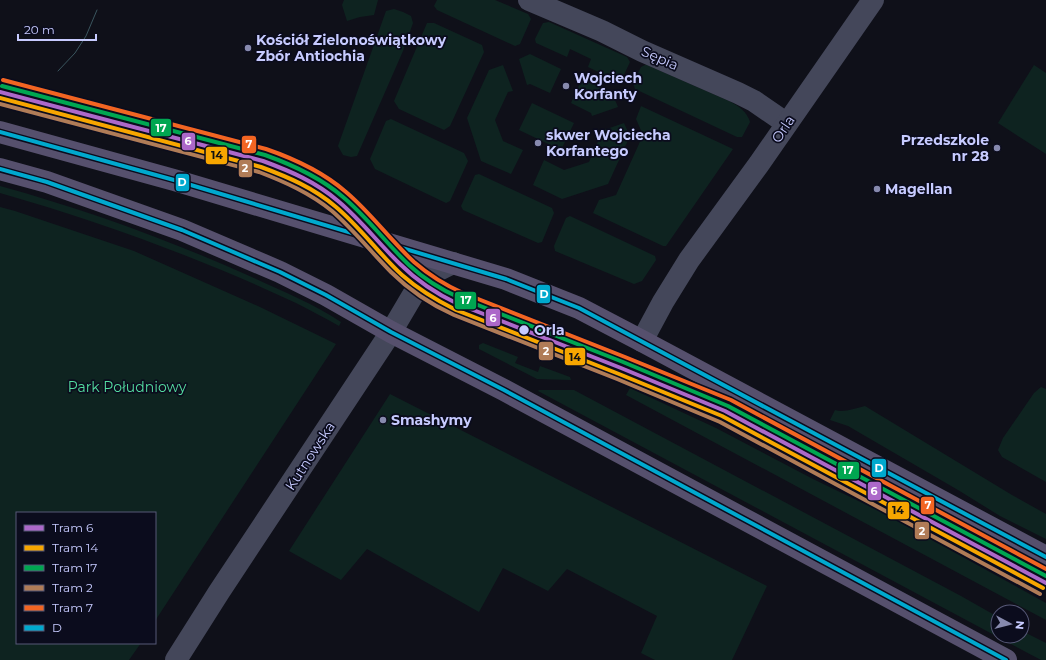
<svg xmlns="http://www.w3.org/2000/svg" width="1046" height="660" font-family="Montserrat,sans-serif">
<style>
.green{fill:#0e2320}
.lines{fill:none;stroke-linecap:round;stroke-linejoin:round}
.minor{stroke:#44475a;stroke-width:22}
.major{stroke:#56506d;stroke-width:22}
.tram{stroke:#3a555e;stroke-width:1}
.bus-1-casing{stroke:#0b0c1d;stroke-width:7}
.bus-1{stroke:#00a9ce;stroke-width:4}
.tram-1-casing{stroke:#0b0c1d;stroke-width:7}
.tram-2-casing{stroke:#0b0c1d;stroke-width:7}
.tram-3-casing{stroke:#0b0c1d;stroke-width:7}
.tram-4-casing{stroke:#0b0c1d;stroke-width:7}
.tram-5-casing{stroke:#0b0c1d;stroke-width:7}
.tram-1{stroke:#ac68c9;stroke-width:4}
.tram-2{stroke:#f7a600;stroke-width:4}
.tram-3{stroke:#00a651;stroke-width:4}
.tram-4{stroke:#b07c57;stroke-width:4}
.tram-5{stroke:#f26522;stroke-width:4}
.poi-dot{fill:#878aae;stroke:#0b0c1d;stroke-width:1.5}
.stop-dot{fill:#c7cbff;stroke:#0b0c1d;stroke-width:1.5}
.labels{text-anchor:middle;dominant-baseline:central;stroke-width:3.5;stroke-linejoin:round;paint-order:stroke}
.poi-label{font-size:14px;font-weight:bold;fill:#c7cbff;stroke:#0b0c1d;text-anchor:start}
.street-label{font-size:14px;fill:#c7cbff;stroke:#0b0c1d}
.stop-label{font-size:14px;font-weight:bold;fill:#c7cbff;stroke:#0b0c1d;text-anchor:start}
.park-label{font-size:14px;fill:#54dea1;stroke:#0b0c1d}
.line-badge{stroke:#0b0c1d;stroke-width:1.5}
.badge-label{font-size:11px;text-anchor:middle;font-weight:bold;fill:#fff}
.pale-badge-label{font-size:11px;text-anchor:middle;font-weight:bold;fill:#111}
</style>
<rect width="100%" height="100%" fill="#0f1019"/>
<!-- green -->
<g class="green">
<path d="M344,0H378L374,15L360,17L347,21L342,5Z"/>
<path d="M437,0H495L528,14L531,19L520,44L515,46L437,10L434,6Z"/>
<path d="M394,9L403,12L411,16L413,23L403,51L357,156L351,157L343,155L338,146L386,11Z"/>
<path d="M549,22L627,57L630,62L622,79L617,81L588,67L591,59L570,49L567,57L536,43L535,39L543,23Z"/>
<path d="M427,23H434L482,45L484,52L450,126L444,130L399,109L394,101Z"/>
<path d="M530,54L561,69L550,93L530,84L527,85L519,59Z"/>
<path d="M503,65L513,91L508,92L495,120L503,141L523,150L511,174L481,161L467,118L489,70Z"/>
<path d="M645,65H647L729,101C739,106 747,112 750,122L742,137H737L635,89L633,83L641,67Z"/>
<path d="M1034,65L1046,73V154L998,123Z"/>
<path d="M582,79L612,93L618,107L592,116L591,113L571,103Z"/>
<path d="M532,103L574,123L561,150L519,130Z"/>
<path d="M641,106L733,149L666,246H663L593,213L599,200L616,195L643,135L636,119Z"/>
<path d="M391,119L464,153L468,161L450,201L446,203L375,169L370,159L386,121Z"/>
<path d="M624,123L630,136L608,184L562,199L533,185L544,160L564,170L589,162L600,137L598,132Z"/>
<path d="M479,174L552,208L554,213L542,242L538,243L463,210L461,206L475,175Z"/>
<path d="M0,186C87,210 172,241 254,278C284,292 314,304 341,322L339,326C325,318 310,310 296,303C200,258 101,222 0,193Z"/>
<path d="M0,207L15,211L134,251L260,307L336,344L155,621V513H17V643H141L129,660H0Z"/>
<path d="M570,216L655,256L656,260L642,281L634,284L555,251L554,246L566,218Z"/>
<path d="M483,343L518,357L515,363L538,372L540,366L570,377L571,380L537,379L479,349V345Z"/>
<path d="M1041,387L1046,389V482L1002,457L998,450L1003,438L1034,393Z"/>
<path d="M630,388L716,428L813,479L881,512L1046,603V620L626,395Z"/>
<path d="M539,390H574L961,596L998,617V636H1022V631L1046,643V660H1041L538,391Z"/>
<path d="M390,394L767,586L732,660H655L641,653L657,616L567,569L548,591L503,568L479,612L367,549L341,580L289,551Z"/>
<path d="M865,406L1012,495L1046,514V539L1000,516L958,490L848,426L830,420L835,410C844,413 856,408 865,406Z"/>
</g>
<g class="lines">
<!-- minor -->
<g class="minor">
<path d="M529,0L602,31L642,51L738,93L754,101L786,123"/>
<path d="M642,341L663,302L689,260L759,164L873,0"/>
<path d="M176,660L219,592L391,332L417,288L433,273L453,263"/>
</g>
<!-- major -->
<g class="major">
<path d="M0,132L174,180L506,279L579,308L642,341L1046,557"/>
<path d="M0,169L47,182L182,230L280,272L326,295L391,332L504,390L1006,660"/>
</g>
<!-- tram -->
<path class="tram" d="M58,71L75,53L86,36L97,10"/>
<!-- bus-1 casing -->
<g class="bus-1-casing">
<g id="bus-1">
<path d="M0,132L174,180L506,279L579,308L1046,557"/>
<path d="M0,169L47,182L182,230L280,272L326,295L391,332L504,390L1006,660"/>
</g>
</g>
<!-- bus-1 -->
<use href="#bus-1" class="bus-1"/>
<!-- tram-1 casing -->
<g class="tram-1-casing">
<path id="tram-1" d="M0,92L263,161C290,171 316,182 338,201C361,220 379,244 400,264C417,281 437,294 458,304L621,368L725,411L1046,583"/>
</g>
<!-- tram-2 casing -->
<g class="tram-2-casing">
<path id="tram-2" d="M0,98L261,167C288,177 314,188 336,207C360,227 379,254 402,275C418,289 436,300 456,310L619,374L722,416L1043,588"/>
</g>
<!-- tram-3 casing -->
<g class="tram-3-casing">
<path id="tram-3" d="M2,86L265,155C293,165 320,177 343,197C367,217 386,243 409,265C424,279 442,290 460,298L623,362L728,406L1046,576"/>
</g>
<!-- tram-4 casing -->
<g class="tram-4-casing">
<path id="tram-4" d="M0,104L259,172C285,182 310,193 332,211C353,229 371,252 391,272C409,290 430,304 454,315L617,379L720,422L1040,594"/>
</g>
<!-- tram-5 casing -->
<g class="tram-5-casing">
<path id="tram-5" d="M3,80L266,149C295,159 323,172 346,192C371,213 390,240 414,262C429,275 445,285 463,293L625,357L731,400L1046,569"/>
</g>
<!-- tram-1 -->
<use href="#tram-1" class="tram-1"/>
<!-- tram-2 -->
<use href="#tram-2" class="tram-2"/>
<!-- tram-3 -->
<use href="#tram-3" class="tram-3"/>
<!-- tram-4 -->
<use href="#tram-4" class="tram-4"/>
<!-- tram-5 -->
<use href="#tram-5" class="tram-5"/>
</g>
<!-- markers -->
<g class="poi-dot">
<circle cx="248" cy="48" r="4"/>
<circle cx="566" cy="86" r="4"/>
<circle cx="538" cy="143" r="4"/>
<circle cx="997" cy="148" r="4"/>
<circle cx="877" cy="189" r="4"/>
<circle cx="383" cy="420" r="4"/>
</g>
<circle class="stop-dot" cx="524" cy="330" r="5.5"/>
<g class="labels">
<!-- poi labels -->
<g class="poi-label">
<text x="256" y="40">Kościół Zielonoświątkowy<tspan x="256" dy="16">Zbór Antiochia</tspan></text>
<text x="574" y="78">Wojciech<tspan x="574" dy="16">Korfanty</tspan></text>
<text x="546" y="135">skwer Wojciecha<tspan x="546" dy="16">Korfantego</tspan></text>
<text x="989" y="140" text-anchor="end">Przedszkole<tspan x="989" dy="16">nr 28</tspan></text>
<text x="885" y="189">Magellan</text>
<text x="391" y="420">Smashymy</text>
</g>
<!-- street labels -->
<g class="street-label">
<text transform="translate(660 58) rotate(24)">Sępia</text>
<text transform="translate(783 129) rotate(-56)">Orla</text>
<text transform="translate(310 456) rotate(-57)">Kutnowska</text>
</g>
<!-- stop labels -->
<g class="stop-label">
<text x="534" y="330">Orla</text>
</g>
<!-- park labels -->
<g class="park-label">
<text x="127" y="387">Park Południowy</text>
</g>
</g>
<g class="line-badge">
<rect x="150" y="118" width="22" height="19" rx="4" fill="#00a651"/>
<rect x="181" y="132" width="15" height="19" rx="4" fill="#ac68c9"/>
<rect x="241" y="135" width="16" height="19" rx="4" fill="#f26522"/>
<rect x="205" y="146" width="23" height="19" rx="4" fill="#f7a600"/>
<rect x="238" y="159" width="15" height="19" rx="4" fill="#b07c57"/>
<rect x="175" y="173" width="15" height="19" rx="4" fill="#00a9ce"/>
<rect x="536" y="284" width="15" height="20" rx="4" fill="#00a9ce"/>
<rect x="454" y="291" width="23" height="19" rx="4" fill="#00a651"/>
<rect x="485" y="308" width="16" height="19" rx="4" fill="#ac68c9"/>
<rect x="538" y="341" width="16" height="20" rx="4" fill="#b07c57"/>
<rect x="564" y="347" width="22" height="19" rx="4" fill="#f7a600"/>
<rect x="871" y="458" width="16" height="20" rx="4" fill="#00a9ce"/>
<rect x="837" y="461" width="23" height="19" rx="4" fill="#00a651"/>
<rect x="867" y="481" width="15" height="20" rx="4" fill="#ac68c9"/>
<rect x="920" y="496" width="15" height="19" rx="4" fill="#f26522"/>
<rect x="887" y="501" width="23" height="19" rx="4" fill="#f7a600"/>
<rect x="914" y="521" width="16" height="19" rx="4" fill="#b07c57"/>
</g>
<g class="badge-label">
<text x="161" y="132">17</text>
<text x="188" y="145">6</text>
<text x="249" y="148">7</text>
<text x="245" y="172">2</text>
<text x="182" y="186">D</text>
<text x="544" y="298">D</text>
<text x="466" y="304">17</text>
<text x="493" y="322">6</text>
<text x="546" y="355">2</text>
<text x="879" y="472">D</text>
<text x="848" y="474">17</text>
<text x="874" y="495">6</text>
<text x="928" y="509">7</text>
<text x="922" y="535">2</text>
</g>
<g class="pale-badge-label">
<text x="217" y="159">14</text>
<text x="575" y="361">14</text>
<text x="898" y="514">14</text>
</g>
<!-- legend -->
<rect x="16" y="512" width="140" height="132" fill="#0b0c1d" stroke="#565877"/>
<rect x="24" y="525" width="20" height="6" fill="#ac68c9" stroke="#565877"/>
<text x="52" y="532" font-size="12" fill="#c7cbff">Tram 6</text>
<rect x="24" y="545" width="20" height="6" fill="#f7a600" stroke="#565877"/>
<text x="52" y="552" font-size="12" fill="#c7cbff">Tram 14</text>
<rect x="24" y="565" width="20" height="6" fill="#00a651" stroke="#565877"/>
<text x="52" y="572" font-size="12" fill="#c7cbff">Tram 17</text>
<rect x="24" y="585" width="20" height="6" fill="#b07c57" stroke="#565877"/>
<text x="52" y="592" font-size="12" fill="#c7cbff">Tram 2</text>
<rect x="24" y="605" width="20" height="6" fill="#f26522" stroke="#565877"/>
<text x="52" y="612" font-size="12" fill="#c7cbff">Tram 7</text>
<rect x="24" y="625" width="20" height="6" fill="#00a9ce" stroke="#565877"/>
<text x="52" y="632" font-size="12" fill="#c7cbff">D</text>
<!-- north arrow -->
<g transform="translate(1010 624) rotate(97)"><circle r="19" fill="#0b0c1d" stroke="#565877"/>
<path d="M0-3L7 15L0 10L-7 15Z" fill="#878aae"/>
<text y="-6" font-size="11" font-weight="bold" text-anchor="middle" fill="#c7cbff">N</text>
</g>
<!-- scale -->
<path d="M18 34v6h78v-6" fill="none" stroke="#c7cbff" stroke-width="2"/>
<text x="24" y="34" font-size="12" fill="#c7cbff" stroke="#0b0c1d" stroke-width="3" paint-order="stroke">20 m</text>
</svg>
